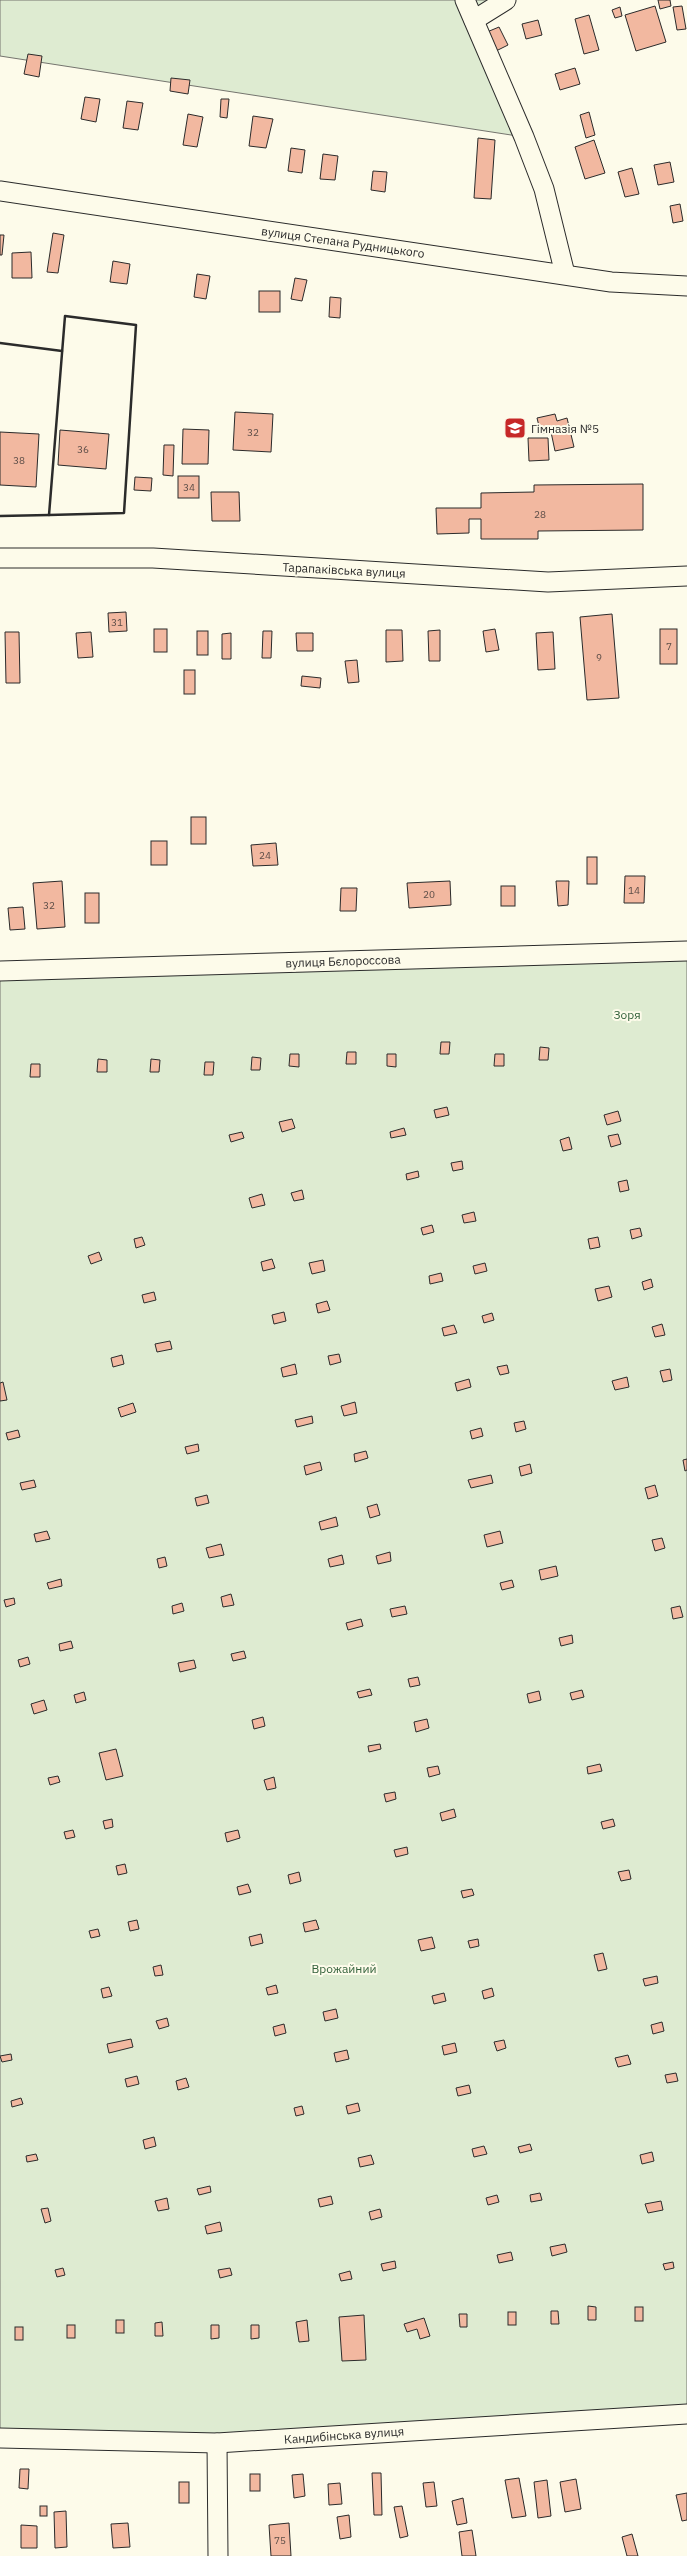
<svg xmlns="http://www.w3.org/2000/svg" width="687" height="2556" font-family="'IBM Plex Sans',sans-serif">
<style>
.green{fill:#deebd1;stroke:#74746e}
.building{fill:#f2b8a0;stroke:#2b2b2b}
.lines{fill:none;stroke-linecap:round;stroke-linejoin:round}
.street-casing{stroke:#2b2b2b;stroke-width:21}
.street{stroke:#fdfbea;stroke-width:19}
.wall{stroke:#2b2b2b;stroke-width:2.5}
.labels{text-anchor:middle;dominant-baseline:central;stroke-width:4;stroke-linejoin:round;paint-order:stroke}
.number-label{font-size:10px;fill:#5d4e48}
.street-label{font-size:12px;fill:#2b2b2b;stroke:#fdfbea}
.poi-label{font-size:12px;fill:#2b2b2b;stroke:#fdfbea;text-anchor:start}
.park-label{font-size:12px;fill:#34623c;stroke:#fdfbea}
</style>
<rect width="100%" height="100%" fill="#fdfbea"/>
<!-- green -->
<g class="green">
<path d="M0,0H506L474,20L524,137L0,56Z"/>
<path d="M687,951V2414L217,2443L0,2438V971Z"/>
</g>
<!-- building -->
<g class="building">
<path d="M658,0H670L671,6L660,9Z"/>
<path d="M655,6L666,42L636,51L625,15Z"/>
<path d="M682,6L686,29L677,30L673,7Z"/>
<path d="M620,7L622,16L615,18L612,10Z"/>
<path d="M589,15L599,50L584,54L575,19Z"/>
<path d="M538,20L542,35L526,39L522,24Z"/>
<path d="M499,27L508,45L496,51L487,32Z"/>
<path d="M28,54L42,56L39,77L24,74Z"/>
<path d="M575,68L580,84L560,90L555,74Z"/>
<path d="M171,78L190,80L188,94L170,91Z"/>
<path d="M85,97L100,99L96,122L81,119Z"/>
<path d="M221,99H229L227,118L220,117Z"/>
<path d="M127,101L143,103L138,130L123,128Z"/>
<path d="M589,112L595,135L586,138L580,115Z"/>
<path d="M188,114L203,117L197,147L183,145Z"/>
<path d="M253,116L273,119L266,148L249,146Z"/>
<path d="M478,138L495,140L491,199L474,198Z"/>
<path d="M594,140L605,173L585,179L575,147Z"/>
<path d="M291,148L305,150L302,173L288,171Z"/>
<path d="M323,154L338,156L335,180L320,179Z"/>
<path d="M670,162L674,182L658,185L654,165Z"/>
<path d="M632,168L639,194L625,197L618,172Z"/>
<path d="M373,171L387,172L385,192L371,190Z"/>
<path d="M680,204L683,221L673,223L670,206Z"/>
<path d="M53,233L64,235L58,273L47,272Z"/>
<path d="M0,235H4L2,255H0Z"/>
<path d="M31,252L32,278H12V253Z"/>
<path d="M113,261L130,264L127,284L110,282Z"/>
<path d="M197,274L210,276L206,299L194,297Z"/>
<path d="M295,278L307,280L302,301L291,299Z"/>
<rect x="259" y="291" width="21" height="21"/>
<path d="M330,297L341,298L340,318L329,317Z"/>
<path d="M235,412L273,414L271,452L233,450Z"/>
<path d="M555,414L557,421L567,418L574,447L555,451L551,432L541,434L537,418Z"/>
<path d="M183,429L209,430L208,464H182Z"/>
<path d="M60,430L109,434L106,469L58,465Z"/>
<path d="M0,432L39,434L36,487L0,485Z"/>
<path d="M528,438H548L549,460L529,461Z"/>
<path d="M164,445H174L173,476L163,475Z"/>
<rect x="178" y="476" width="21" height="22"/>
<path d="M135,477L152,478L151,491L134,490Z"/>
<path d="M643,484V530L538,531V539H481V519H469V533L437,534L436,508H481V493L534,492V485Z"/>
<path d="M211,492H239L240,521H212Z"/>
<path d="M126,612L127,631L109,632L108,613Z"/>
<path d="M612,614L619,698L587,700L580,617Z"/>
<rect x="154" y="629" width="13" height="23"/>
<path d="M495,629L499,650L486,652L483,631Z"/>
<rect x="660" y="629" width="17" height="35"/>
<path d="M386,630H402L403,661L386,662Z"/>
<path d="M440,630V661H429L428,631Z"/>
<rect x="197" y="631" width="11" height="24"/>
<path d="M263,631H272L271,658H262Z"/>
<path d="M5,632H19L20,683H6Z"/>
<path d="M91,632L93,657L78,658L76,633Z"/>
<path d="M553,632L555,669L538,670L536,633Z"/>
<path d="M231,633V659H222V634Z"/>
<path d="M296,633H313V651H297Z"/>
<path d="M357,660L359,682L348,683L345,661Z"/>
<rect x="184" y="670" width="11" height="24"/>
<path d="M302,676L321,678L320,688L301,686Z"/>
<rect x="191" y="817" width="15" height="27"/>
<rect x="151" y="841" width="16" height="24"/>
<path d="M276,843L278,865L253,866L251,845Z"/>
<rect x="587" y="857" width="10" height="27"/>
<path d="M625,876H645L644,903H624Z"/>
<path d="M62,881L65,927L37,929L33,883Z"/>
<path d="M450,881L451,905L409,908L407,883Z"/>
<path d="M556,881H569L568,905L558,906Z"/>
<rect x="501" y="886" width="14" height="20"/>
<path d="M341,888H357L356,911H340Z"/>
<rect x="85" y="893" width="14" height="30"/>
<path d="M23,907L25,929L10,930L8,908Z"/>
<path d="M441,1042H450L449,1054H440Z"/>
<path d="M540,1047L549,1048L548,1060H539Z"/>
<path d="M347,1052H356V1064H346Z"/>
<path d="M290,1054H299V1067L289,1066Z"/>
<path d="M387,1054H396V1067L387,1066Z"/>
<path d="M495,1054H504V1066H494Z"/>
<path d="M252,1057L261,1058L260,1070H251Z"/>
<path d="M98,1059L107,1060V1072H97Z"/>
<path d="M151,1059L160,1060L159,1072H150Z"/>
<path d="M205,1062H214L213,1075H204Z"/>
<path d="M31,1064H40V1077H30Z"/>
<path d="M447,1107L449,1115L436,1118L434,1110Z"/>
<path d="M618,1111L621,1121L607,1125L604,1115Z"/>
<path d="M292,1119L295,1128L282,1132L279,1122Z"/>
<path d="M404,1128L406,1135L391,1138L390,1132Z"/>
<path d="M242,1132L244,1138L231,1142L229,1135Z"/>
<path d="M618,1134L621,1144L611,1147L608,1136Z"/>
<path d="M569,1137L572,1149L563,1151L560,1140Z"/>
<path d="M462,1161L463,1169L453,1171L451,1163Z"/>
<path d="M418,1171L419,1177L407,1180L406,1174Z"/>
<path d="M627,1180L629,1190L620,1192L618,1182Z"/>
<path d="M302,1190L304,1199L294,1201L291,1193Z"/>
<path d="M262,1194L265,1205L252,1208L249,1198Z"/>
<path d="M474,1212L476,1221L464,1223L462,1215Z"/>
<path d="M432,1225L434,1232L423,1235L421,1228Z"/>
<path d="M640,1228L642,1236L632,1239L630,1230Z"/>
<path d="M142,1237L145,1245L136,1248L134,1239Z"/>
<path d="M598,1237L600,1247L590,1249L588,1239Z"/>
<path d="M99,1252L102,1260L91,1264L88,1256Z"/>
<path d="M272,1259L275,1268L263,1271L261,1262Z"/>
<path d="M323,1260L325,1271L312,1274L309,1263Z"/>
<path d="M485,1263L487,1271L475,1274L473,1266Z"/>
<path d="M441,1273L443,1281L430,1284L429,1276Z"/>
<path d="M651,1279L653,1287L644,1290L642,1282Z"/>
<path d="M609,1286L612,1297L598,1301L595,1289Z"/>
<path d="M154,1292L156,1300L144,1303L142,1295Z"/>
<path d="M327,1301L330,1310L318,1313L316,1304Z"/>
<path d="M284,1312L286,1321L274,1324L272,1315Z"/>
<path d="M492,1313L494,1320L484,1323L482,1316Z"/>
<path d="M662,1324L665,1335L655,1337L652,1327Z"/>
<path d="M454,1325L457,1333L444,1336L442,1328Z"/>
<path d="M170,1341L172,1349L157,1352L155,1344Z"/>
<path d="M339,1354L341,1362L330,1365L328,1356Z"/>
<path d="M122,1355L124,1364L113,1367L111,1358Z"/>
<path d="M295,1364L297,1374L283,1377L281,1368Z"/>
<path d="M507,1365L509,1373L500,1375L497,1367Z"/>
<path d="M670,1369L672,1380L663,1382L660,1371Z"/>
<path d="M627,1377L629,1387L615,1390L612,1381Z"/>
<path d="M469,1379L471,1387L457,1391L455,1383Z"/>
<path d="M3,1382L7,1400L0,1401V1383Z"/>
<path d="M355,1402L357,1413L344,1416L341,1406Z"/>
<path d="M133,1403L136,1412L121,1417L118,1408Z"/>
<path d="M312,1416L313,1423L297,1427L295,1420Z"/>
<path d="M524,1421L526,1429L516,1432L514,1423Z"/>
<path d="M481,1428L483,1436L472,1439L470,1431Z"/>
<path d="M18,1430L20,1437L8,1440L6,1433Z"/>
<path d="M198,1444L199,1451L187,1454L185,1447Z"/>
<path d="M366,1451L368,1458L355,1462L354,1454Z"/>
<path d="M687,1459V1470L685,1471L683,1460Z"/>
<path d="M320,1462L322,1470L306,1475L304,1466Z"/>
<path d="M530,1464L532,1473L521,1476L519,1467Z"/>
<path d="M491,1475L493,1483L471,1488L468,1480Z"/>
<path d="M34,1480L36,1487L22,1490L20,1483Z"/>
<path d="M655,1485L658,1496L648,1499L645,1488Z"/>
<path d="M207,1495L209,1503L197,1506L195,1498Z"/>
<path d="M377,1504L380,1515L370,1518L367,1507Z"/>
<path d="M336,1517L338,1526L321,1530L319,1522Z"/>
<path d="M47,1531L50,1539L36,1542L34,1534Z"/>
<path d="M500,1531L503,1543L487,1547L484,1535Z"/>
<path d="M662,1538L665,1548L655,1551L652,1540Z"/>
<path d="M221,1544L224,1555L209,1558L206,1548Z"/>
<path d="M390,1552L391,1561L378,1564L376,1556Z"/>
<path d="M342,1555L344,1564L330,1567L328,1559Z"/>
<path d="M165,1557L167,1566L159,1568L157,1559Z"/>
<path d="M556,1566L558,1576L541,1580L539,1570Z"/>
<path d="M61,1579L62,1586L49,1589L47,1583Z"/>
<path d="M512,1580L514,1587L502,1590L500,1583Z"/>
<path d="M231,1594L234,1605L223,1607L221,1597Z"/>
<path d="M14,1598L15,1604L6,1607L4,1600Z"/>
<path d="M182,1603L184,1611L173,1614L172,1606Z"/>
<path d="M405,1606L407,1614L392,1617L390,1609Z"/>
<path d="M680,1606L683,1617L673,1619L671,1608Z"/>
<path d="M361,1619L363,1626L348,1630L346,1623Z"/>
<path d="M572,1635L573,1643L561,1646L559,1638Z"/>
<path d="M71,1641L73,1648L60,1651L59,1644Z"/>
<path d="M244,1651L246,1658L233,1661L231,1654Z"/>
<path d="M28,1657L30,1664L20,1667L18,1660Z"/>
<path d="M194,1660L196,1668L180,1672L178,1663Z"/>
<path d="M418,1677L420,1685L410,1687L408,1679Z"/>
<path d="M370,1689L372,1695L359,1698L357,1692Z"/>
<path d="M582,1690L584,1697L572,1700L570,1693Z"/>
<path d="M539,1691L541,1700L529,1703L527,1694Z"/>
<path d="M84,1692L86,1700L76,1703L74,1695Z"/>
<path d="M44,1700L47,1710L34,1714L31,1704Z"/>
<path d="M263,1717L265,1726L254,1729L252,1720Z"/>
<path d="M427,1719L429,1728L416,1732L414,1722Z"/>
<path d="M380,1744L381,1749L369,1752L368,1746Z"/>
<path d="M116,1749L123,1776L106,1780L99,1753Z"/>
<path d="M600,1764L602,1771L588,1774L587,1767Z"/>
<path d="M438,1766L440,1774L429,1777L427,1768Z"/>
<path d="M58,1776L60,1782L50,1785L48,1778Z"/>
<path d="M274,1777L276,1788L267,1790L264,1780Z"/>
<path d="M395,1792L396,1799L386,1802L384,1794Z"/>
<path d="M454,1809L456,1817L442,1821L440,1813Z"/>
<path d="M112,1819L113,1827L105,1829L103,1821Z"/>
<path d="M613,1819L615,1826L603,1829L601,1822Z"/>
<path d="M73,1830L75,1837L66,1839L64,1832Z"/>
<path d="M238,1830L240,1838L227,1842L225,1833Z"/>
<path d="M407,1847L408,1854L396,1857L394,1850Z"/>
<path d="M125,1864L127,1873L118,1875L116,1866Z"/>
<path d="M629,1870L631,1879L621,1881L618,1872Z"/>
<path d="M299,1872L301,1881L290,1884L288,1875Z"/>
<path d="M248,1884L251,1892L239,1895L237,1887Z"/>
<path d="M472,1889L474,1895L463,1898L461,1891Z"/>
<path d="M137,1920L139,1929L130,1931L128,1922Z"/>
<path d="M316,1920L319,1929L305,1932L303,1923Z"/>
<path d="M98,1929L100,1936L91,1938L89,1931Z"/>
<path d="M261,1934L263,1943L251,1946L249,1937Z"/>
<path d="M432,1937L435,1948L421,1951L418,1940Z"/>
<path d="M478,1939L479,1946L470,1948L468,1941Z"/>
<path d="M603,1953L607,1969L598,1971L594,1955Z"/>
<path d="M161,1965L163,1975L155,1976L153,1967Z"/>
<path d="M657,1976L658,1983L645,1986L643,1979Z"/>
<path d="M276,1985L278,1993L268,1995L266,1988Z"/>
<path d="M109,1987L112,1996L103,1998L101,1989Z"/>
<path d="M492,1988L494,1996L484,1999L482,1991Z"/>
<path d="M444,1993L446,2001L434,2004L432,1996Z"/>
<path d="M336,2009L338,2018L325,2021L323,2012Z"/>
<path d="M167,2018L169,2026L159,2029L156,2021Z"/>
<path d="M662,2022L664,2031L653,2034L651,2025Z"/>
<path d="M284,2024L286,2033L275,2036L273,2027Z"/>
<path d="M131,2039L133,2047L109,2053L107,2044Z"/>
<path d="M504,2040L506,2048L497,2051L494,2042Z"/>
<path d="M455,2043L457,2052L444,2055L442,2046Z"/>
<path d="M347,2050L349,2059L336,2062L334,2053Z"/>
<path d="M11,2054L12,2060L2,2062L0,2056Z"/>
<path d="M628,2055L631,2064L618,2067L615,2058Z"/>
<path d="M676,2073L678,2081L667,2083L665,2075Z"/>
<path d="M137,2076L139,2084L127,2087L125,2079Z"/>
<path d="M186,2078L189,2087L178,2090L176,2081Z"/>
<path d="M469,2085L471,2093L458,2096L456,2088Z"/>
<path d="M21,2098L23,2104L12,2107L11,2101Z"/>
<path d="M358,2103L360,2111L348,2114L346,2106Z"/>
<path d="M302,2106L304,2114L296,2116L294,2108Z"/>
<path d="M154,2137L156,2146L145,2149L143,2140Z"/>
<path d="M530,2144L532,2150L520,2153L518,2147Z"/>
<path d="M484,2146L487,2154L474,2157L472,2149Z"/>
<path d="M652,2152L654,2161L642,2164L640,2155Z"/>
<path d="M36,2154L38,2160L27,2162L26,2156Z"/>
<path d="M371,2155L374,2164L360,2167L358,2158Z"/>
<path d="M210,2186L211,2192L199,2195L197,2189Z"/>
<path d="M540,2193L542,2200L531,2202L530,2195Z"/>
<path d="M497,2195L499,2202L488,2205L486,2198Z"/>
<path d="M331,2196L333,2204L320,2207L318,2199Z"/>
<path d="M167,2198L169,2209L158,2211L155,2201Z"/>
<path d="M661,2201L663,2210L648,2213L645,2204Z"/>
<path d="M48,2208L51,2221L45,2223L41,2209Z"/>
<path d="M380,2209L382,2217L371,2220L369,2212Z"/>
<path d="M220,2222L222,2231L207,2234L205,2226Z"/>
<path d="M565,2244L567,2252L552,2256L550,2247Z"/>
<path d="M511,2252L513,2260L499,2263L497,2255Z"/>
<path d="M395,2261L396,2268L383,2271L381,2264Z"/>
<path d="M673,2262L674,2268L665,2270L663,2264Z"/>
<path d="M63,2268L65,2275L57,2277L55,2270Z"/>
<path d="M230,2268L232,2275L220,2278L218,2270Z"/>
<path d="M350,2271L352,2279L341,2281L339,2274Z"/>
<path d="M588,2306L596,2307V2320H588Z"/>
<rect x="635" y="2307" width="8" height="14"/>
<path d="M551,2311H558L559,2324H551Z"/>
<rect x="508" y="2312" width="8" height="13"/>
<path d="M459,2314H467V2327H460Z"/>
<path d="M364,2315L366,2360L342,2361L339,2317Z"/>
<path d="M424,2318L430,2336L420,2339L417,2329L407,2332L404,2324Z"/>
<rect x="116" y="2320" width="8" height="13"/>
<path d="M307,2320L309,2341L299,2342L296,2322Z"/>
<path d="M162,2322L163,2336H155V2323Z"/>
<rect x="67" y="2325" width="8" height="13"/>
<path d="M211,2325H219V2338L211,2339Z"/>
<path d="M251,2325H259V2338L251,2339Z"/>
<rect x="15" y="2327" width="8" height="13"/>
<path d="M20,2469H29L28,2489L19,2488Z"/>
<path d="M372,2473H381L382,2515H374Z"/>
<rect x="250" y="2474" width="10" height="17"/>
<path d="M303,2474L305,2496L294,2498L292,2475Z"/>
<path d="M519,2478L526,2516L512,2518L505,2480Z"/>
<path d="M576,2479L581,2509L565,2512L560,2482Z"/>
<path d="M547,2480L551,2516L538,2518L534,2482Z"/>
<rect x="179" y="2482" width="10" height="21"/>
<path d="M434,2482L437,2506L426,2507L423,2483Z"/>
<path d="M340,2483L342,2504L329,2505L328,2484Z"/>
<path d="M687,2493V2520L682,2521L676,2495Z"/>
<path d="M463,2498L467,2523L457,2525L452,2501Z"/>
<rect x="40" y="2506" width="7" height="10"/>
<path d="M402,2506L408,2536L400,2538L394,2507Z"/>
<path d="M66,2511L67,2547L55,2548L54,2512Z"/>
<path d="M349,2515L351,2537L340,2539L337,2517Z"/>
<path d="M128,2523L130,2547L113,2548L111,2524Z"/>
<path d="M289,2523L291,2556H271L269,2525Z"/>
<path d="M21,2525L37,2526V2548H21Z"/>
<path d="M472,2530L476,2556H462L459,2532Z"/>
<path d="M632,2534L638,2556H627L622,2537Z"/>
</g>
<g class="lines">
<!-- street casing -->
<g class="street-casing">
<g id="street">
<path d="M465,0L524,137L544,189L565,274"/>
<path d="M474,20L506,0"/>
<path d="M0,191L611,282L687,286"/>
<path d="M0,558H153L548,582L687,576"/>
<path d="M0,971L687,951"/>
<path d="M0,2438L217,2443L687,2414"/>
<path d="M217,2443L218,2556"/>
</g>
</g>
<!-- street -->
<use href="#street" class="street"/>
<!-- wall -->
<g class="wall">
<path d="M65,316L136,325L124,513L49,515Z"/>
<path d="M0,343L62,351"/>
<path d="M0,516L49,515"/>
</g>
</g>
<!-- icons -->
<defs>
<g id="school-square" transform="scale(1.125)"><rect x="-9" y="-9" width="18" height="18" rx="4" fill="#c62828" stroke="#fdfbea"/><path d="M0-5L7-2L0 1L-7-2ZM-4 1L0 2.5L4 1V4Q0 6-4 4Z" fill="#fff"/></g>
</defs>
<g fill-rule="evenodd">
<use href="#school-square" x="515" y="428"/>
</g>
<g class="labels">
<!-- number labels -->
<g class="number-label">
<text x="253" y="432">32</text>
<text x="83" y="449">36</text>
<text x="19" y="460">38</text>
<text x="189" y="487">34</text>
<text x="540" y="514">28</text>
<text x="117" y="622">31</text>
<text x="669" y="646">7</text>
<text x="599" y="657">9</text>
<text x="265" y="855">24</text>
<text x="634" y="890">14</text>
<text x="429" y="894">20</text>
<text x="49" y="905">32</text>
<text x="280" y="2540">75</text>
</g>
<!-- street labels -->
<g class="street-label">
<text transform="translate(343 242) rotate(8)">вулиця Степана Рудницького</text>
<text transform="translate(344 570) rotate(3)">Тарапаківська вулиця</text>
<text transform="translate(343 961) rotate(-2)">вулиця Бєлороссова</text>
<text transform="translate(344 2435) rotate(-4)">Кандибінська вулиця</text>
</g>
<!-- poi labels -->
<g class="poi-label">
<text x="531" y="428">Гімназія №5</text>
</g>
<!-- park labels -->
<g class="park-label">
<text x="627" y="1014">Зоря</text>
<text x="344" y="1968">Врожайний</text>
</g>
</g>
</svg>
